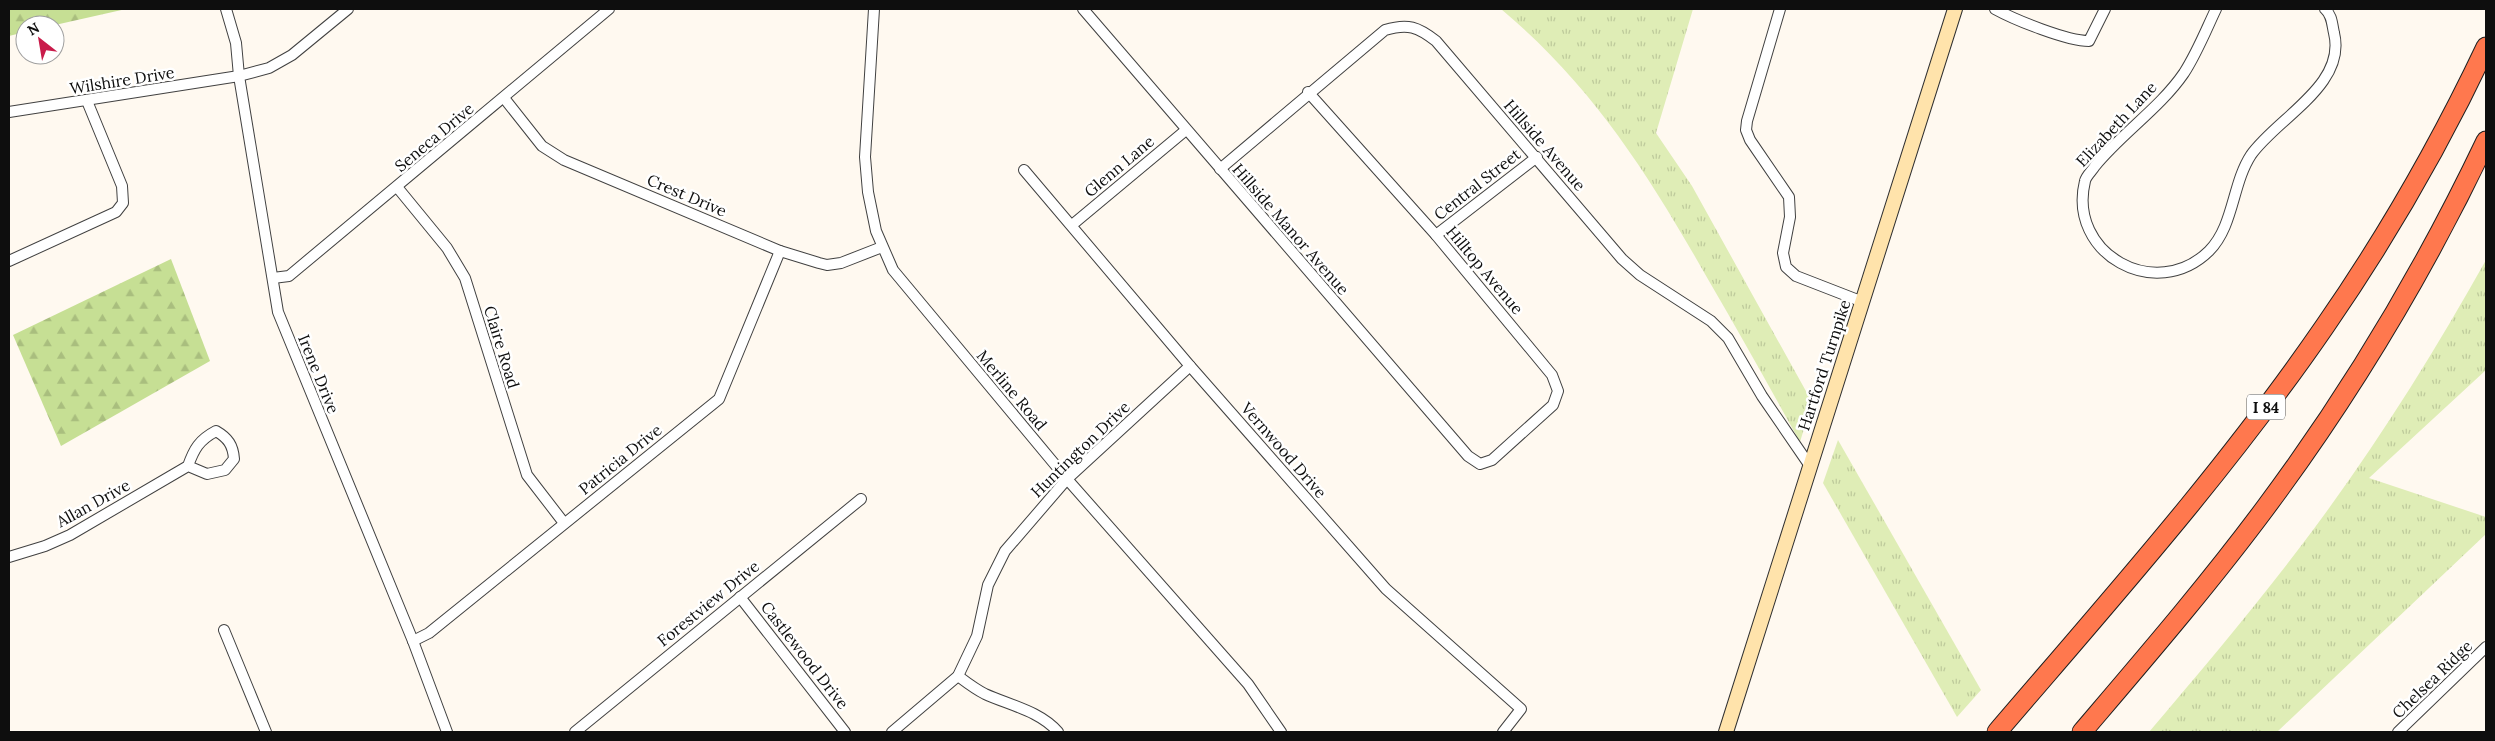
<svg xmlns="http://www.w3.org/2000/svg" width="2495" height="741" font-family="Lora,serif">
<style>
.grass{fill:url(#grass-tufts)}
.forest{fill:url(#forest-firs)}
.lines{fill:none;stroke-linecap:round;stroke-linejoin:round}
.street-casing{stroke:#414141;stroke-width:12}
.secondary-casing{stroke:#303030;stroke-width:16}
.highway-casing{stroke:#1f1f1f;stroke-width:21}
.street{stroke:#fff;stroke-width:10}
.secondary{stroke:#ffe3ab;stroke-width:14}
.highway{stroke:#ff784e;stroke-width:19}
.labels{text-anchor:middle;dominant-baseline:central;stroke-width:5;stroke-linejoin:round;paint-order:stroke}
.shield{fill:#fff;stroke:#565656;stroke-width:1}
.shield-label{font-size:15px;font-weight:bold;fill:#0e0e0e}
.street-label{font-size:16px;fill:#0e0e0e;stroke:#fff}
</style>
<defs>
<pattern id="grass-tufts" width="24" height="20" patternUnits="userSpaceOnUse" patternTransform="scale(1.25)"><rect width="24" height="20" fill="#dfedb6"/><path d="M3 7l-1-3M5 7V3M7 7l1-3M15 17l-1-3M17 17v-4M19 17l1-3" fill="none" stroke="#beca9b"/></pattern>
<pattern id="forest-firs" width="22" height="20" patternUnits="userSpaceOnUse" patternTransform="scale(1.25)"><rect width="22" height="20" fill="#c6df94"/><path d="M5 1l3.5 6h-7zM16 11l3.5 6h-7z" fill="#a9be7e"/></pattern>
</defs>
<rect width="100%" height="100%" fill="#fff9f0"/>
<!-- grass -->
<g class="grass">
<path d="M1501,9H1693L1656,133L1692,186L1812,402L1800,442C1770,388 1740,334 1709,281C1650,177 1594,87 1501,9Z"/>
<path d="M2486,260V370L2369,478L2486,517V534L2277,732H2149C2205,666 2261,600 2313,530C2377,444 2434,353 2486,260Z"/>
<path d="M1838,440L1981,690L1957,717L1823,483Z"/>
</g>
<!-- forest -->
<g class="forest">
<path d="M9,9H126L55,25H25V32L9,36Z"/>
<path d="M171,259L210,361L61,446L13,335Z"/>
</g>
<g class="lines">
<!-- street casing -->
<g class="street-casing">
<g id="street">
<path d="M226,9L236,43L239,76L278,312L413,641L447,732"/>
<path d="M874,9L865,157L868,192L876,231L893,270L1067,479L1248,684L1281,732"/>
<path d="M1083,9L1468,456L1480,464L1492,460L1553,405L1558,391L1552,375L1436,235L1308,92"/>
<path d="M1780,9L1747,121L1746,130L1750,140L1789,197L1790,217L1783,253L1786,267L1796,276L1863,302"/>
<path d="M1995,9C2015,20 2067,41 2089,41L2105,9"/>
<path d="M2216,9C2206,30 2197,53 2184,73C2160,108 2122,133 2095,166C2092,171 2086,176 2085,181C2067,254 2156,303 2209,251C2234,226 2232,184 2251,155C2277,118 2347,85 2334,33C2332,24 2332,15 2325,9"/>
<path d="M504,98L542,146L564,160L780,251L819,263L827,265L841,263L882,247"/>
<path d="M9,112L239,76L269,68L292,55L348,9"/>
<path d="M1220,169L1385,30C1408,23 1418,27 1436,41L1622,259L1640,275L1711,321L1728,338L1762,396L1810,466"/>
<path d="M1024,170L1190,366L1386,589L1521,709L1503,732"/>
<path d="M397,187L447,248L465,278L527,475L564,523"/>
<path d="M1072,225L1186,130"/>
<path d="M1436,235L1537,157"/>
<path d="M9,261L116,212L123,203L122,186L87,101"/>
<path d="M273,278L289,276L609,9"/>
<path d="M9,557L45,546L70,535L188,466C194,449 199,440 216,431C228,438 233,445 234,459L225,470L207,474L188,466"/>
<path d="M740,597L845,732"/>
<path d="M224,630L266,732"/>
<path d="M413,641L429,633L719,399L780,251"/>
<path d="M958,676C966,682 975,689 985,694C1009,705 1040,711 1058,732"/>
<path d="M575,732L861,499"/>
<path d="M892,732L958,676L977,636L988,585L1005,551L1067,479L1190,366"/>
<path d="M2398,732L2486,647"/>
</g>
</g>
<!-- secondary casing -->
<g class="secondary-casing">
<path id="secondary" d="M1726,732L1955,9"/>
</g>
<!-- highway casing -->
<g class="highway-casing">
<g id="highway">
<path d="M1997,732C2110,600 2226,470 2325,326C2386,238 2440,144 2486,47"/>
<path d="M2082,732C2145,658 2208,585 2266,507C2351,393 2425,269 2486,141"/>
</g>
</g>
<!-- street -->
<use href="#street" class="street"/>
<!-- secondary -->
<use href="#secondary" class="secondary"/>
<!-- highway -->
<use href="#highway" class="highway"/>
</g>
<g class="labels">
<!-- shield labels -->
<rect class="shield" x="2247" y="394.5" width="38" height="25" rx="4"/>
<g class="shield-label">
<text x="2266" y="407">I 84</text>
</g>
<!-- street labels -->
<g class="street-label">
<text transform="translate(122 80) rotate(-9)">Wilshire Drive</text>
<text transform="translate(2116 124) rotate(-47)">Elizabeth Lane</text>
<text transform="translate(434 137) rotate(-40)">Seneca Drive</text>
<text transform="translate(1545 145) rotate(49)">Hillside Avenue</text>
<text transform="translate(1119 166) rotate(-40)">Glenn Lane</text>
<text transform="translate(1477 184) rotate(-38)">Central Street</text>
<text transform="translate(687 195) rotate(23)">Crest Drive</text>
<text transform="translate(1291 229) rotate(49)">Hillside Manor Avenue</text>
<text transform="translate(1485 270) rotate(50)">Hilltop Avenue</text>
<text transform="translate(502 347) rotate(73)">Claire Road</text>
<text transform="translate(1824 365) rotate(-72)">Hartford Turnpike</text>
<text transform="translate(319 374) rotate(68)">Irene Drive</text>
<text transform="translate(1012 390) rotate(50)">Merline Road</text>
<text transform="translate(1080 449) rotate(-44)">Huntington Drive</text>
<text transform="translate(1284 450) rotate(49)">Vernwood Drive</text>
<text transform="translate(620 459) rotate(-39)">Patricia Drive</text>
<text transform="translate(93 503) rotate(-29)">Allan Drive</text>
<text transform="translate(708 603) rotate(-39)">Forestview Drive</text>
<text transform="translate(805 655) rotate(52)">Castlewood Drive</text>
<text transform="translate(2432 679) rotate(-44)">Chelsea Ridge</text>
</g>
</g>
<!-- border -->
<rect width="2495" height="741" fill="none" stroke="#0e0e0e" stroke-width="20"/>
<!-- north arrow -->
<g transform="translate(40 40) rotate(329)"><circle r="24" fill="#ffffff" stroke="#9f9f9f"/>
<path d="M0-4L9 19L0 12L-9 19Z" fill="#c91b4a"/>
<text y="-8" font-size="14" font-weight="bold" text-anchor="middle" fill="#0e0e0e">N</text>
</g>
</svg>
